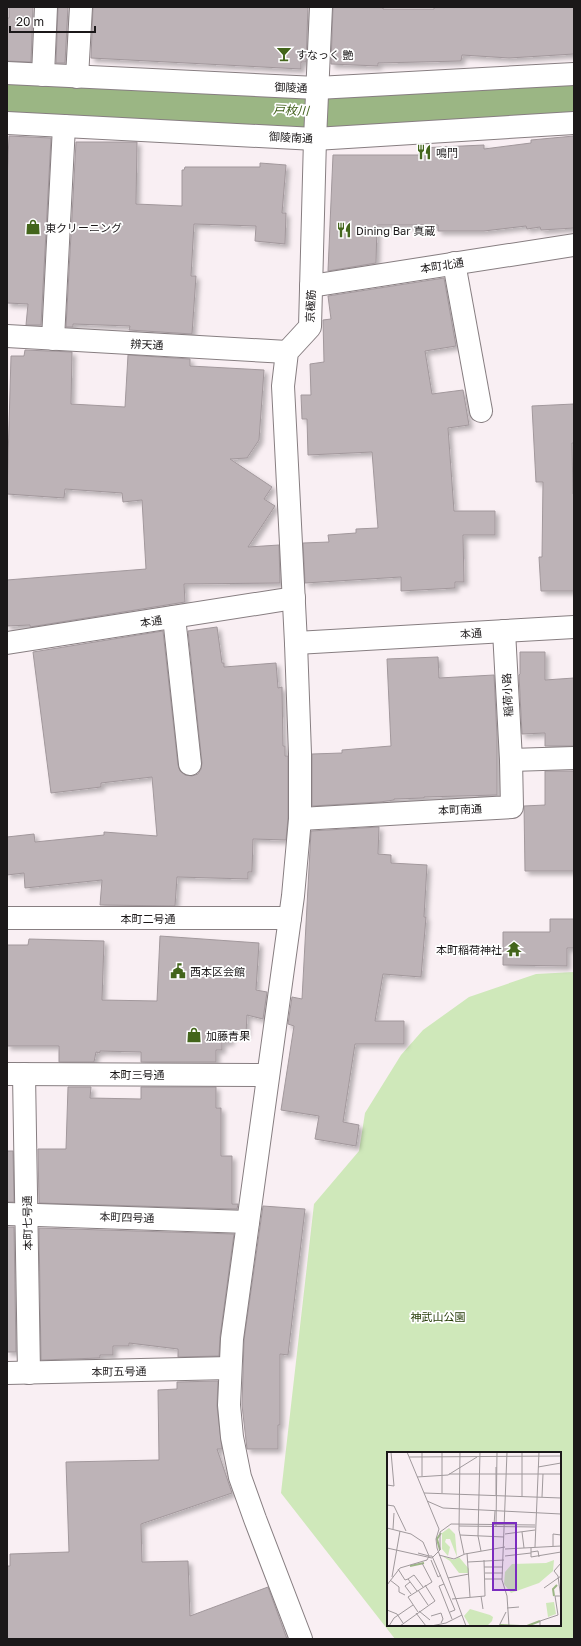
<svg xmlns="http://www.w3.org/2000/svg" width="581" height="1646" font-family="'Golos Text','Noto Sans JP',sans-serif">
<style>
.green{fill:#cfe8ba;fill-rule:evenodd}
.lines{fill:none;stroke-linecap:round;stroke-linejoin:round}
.river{stroke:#9bb684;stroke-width:51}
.building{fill:#bdb3b7;stroke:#a2989c;filter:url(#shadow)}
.minor-casing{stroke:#877e81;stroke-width:24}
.minor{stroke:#fff;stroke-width:22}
.labels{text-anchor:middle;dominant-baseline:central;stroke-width:3.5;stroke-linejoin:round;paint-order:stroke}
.poi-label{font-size:11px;fill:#1b1819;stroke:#fff;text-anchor:start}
.street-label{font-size:11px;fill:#1b1819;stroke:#fff}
.park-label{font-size:11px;fill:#1f3600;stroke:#fff}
.water-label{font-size:12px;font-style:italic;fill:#3f5f18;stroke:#fff}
.inset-river{fill:none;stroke:#9bb684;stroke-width:2}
.inset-road{fill:none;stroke:#a0999c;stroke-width:1}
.view{fill:#7b2cbf;fill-opacity:0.15;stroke:#7b2cbf;stroke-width:2}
.inset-edge{fill:none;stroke:#1b1819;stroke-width:2}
</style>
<defs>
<filter id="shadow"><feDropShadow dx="3.5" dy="3.5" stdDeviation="2" flood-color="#0004"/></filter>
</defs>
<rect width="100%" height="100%" fill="#f9eff3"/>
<!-- green -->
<path class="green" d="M574,972V1639H395L281,1493L314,1204L359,1151L365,1113L401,1055L423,1030L469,997L536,974ZM388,1453H560V1625H388Z"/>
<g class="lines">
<!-- river -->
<path class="river" d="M7,99L274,111H330L574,97"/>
</g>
<!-- building -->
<g class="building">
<path d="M9,7H33L31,62L7,61V18H9Z"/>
<path d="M58,7H68L65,63H56Z"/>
<path d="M93,7H308L306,62H301V69L91,58Z"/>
<path d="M333,7H383V9H434V7H574V54L509,58L462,55L461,61L378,63V66L331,64Z"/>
<path d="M9,136L51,138L41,325H26L28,304L7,303V182Z"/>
<path d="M574,136V228L541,230L540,227L527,229L526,226L484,231H438V225H377L376,263L328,271L333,155H419V148L484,145V149L531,143V140Z"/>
<path d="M76,142H137L136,204L182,206V170H184L185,167H260V163L286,165L282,213H286L285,244L255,241L256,226L194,224L191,276H196L192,334L129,330L130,326L73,324V327H66Z"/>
<path d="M444,278L456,346L425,351L432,394L463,390L469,425L448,428L454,511H495V535H463L464,582H455V588L401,591V577L305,583L303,543L329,542L328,535L356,533V529L378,528L372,452L308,455L307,419H302L301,395H311L310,364L324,362L323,320L331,319L328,296Z"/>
<path d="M25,350L72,352L71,404L125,407L128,355L190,359V366L264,370L259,440L247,458L230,459L272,487L264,499L275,506L248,547L279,545L280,583L184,584L185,602L30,627V625L7,626V580L146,569L142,500L123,502L122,493L65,489L64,498L7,494L11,356H24Z"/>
<path d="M574,404V443H572L573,494H574V591H541L539,557H542L543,482H536L532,406Z"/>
<path d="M217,627L222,663H224V667L276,663L278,688L282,687L283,746H285V756H288V818L286,840L253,839L252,872H248V879L177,877L175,906L100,905L102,880L25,888L24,873L7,875V837L34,834L35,842L104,835V832L157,836L152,777L101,783V787L51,793L33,652L163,631L178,765L180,771L185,775L192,776L198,774L201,769L202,763L188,631Z"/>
<path d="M520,652H545V680L574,678V746H545V733L522,734L519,675L520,674Z"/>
<path d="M438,657L439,678L494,675L497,736V795L424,797V798L394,799V800L380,802L312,806V754L342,753V750L391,746L387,659Z"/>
<path d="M545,771H574V871H525L524,806L545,805Z"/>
<path d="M379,827L378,854L391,855V863L427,865L424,917H426L421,977L383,974L375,1021H404V1044H355L343,1122L359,1125L356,1146L315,1139L319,1116L281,1110L294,1026L288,1024L292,997L302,999L311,831Z"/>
<path d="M550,919H574V948H567V966L503,965V932H550Z"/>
<path d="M160,936L259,943L256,990L267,992L263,1019L247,1015L246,1034H231L230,1042H222V1050H216V1062H141V1052L100,1051V1053L96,1052L94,1062H59V1046H7V945H28L29,939L104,941L102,1000L157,1001Z"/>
<path d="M68,1087H91L90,1098L141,1099V1087H216V1108H221V1156H232V1204H238L237,1209L39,1203L38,1149H66Z"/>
<path d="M7,1151H13L14,1202H7Z"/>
<path d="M263,1206L305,1209L288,1355L280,1354V1425H278V1449H247L242,1405L244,1340Z"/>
<path d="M7,1227H14L16,1352H7Z"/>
<path d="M39,1228L234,1234L220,1337L219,1356L178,1357V1349L129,1343V1346H113V1355H100V1358L41,1360Z"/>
<path d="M218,1381L217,1406L222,1449H217L232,1493L141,1524L142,1562L188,1561L190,1616L268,1587L287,1639H7V1566H10V1554L69,1552L66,1462L159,1460L158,1390L177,1389V1382Z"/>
</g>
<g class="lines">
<!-- minor casing -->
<g class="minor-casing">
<g id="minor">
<path d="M7,73L317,88L574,74"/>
<path d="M43,75L46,7"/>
<path d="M77,77L81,7"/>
<path d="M7,123L315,139L574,123"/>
<path d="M454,263L481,411"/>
<path d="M311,286L574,245"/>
<path d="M7,336L287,352"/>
<path d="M53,339L64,126"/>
<path d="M174,617L190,764"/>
<path d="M7,643L294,598"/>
<path d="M296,643L574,627"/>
<path d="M511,760L574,758"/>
<path d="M300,819L512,807L511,760L504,631"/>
<path d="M7,918H290"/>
<path d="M7,1074L268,1075"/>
<path d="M24,1074L29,1373"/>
<path d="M7,1214L248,1222"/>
<path d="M7,1373L230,1368"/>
<path d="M301,1639L255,1519L240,1477L232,1437L229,1405L232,1339L293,896L300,819V754L296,643L283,386L287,352L310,327L315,139L321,7"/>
</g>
</g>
<!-- minor -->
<use href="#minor" class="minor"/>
</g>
<!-- icons -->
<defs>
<g id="bar-bare" transform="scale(1.2)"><path d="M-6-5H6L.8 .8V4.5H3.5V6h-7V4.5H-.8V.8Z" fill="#43651b" stroke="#fff" stroke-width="2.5" paint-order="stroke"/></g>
<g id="restaurant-bare" transform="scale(1.2)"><path d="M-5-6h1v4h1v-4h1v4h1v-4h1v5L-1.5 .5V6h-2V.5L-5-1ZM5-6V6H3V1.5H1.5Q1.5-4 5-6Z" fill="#43651b" stroke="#fff" stroke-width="2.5" paint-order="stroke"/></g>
<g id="shop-bare" transform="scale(1.2)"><path d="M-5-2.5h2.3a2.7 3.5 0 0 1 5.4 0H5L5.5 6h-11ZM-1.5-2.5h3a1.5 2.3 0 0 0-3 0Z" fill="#43651b" stroke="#fff" stroke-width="2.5" paint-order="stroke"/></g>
<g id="temple-bare" transform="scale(1.2)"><path d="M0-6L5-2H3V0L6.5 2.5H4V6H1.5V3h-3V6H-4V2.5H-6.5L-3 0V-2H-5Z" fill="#43651b" stroke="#fff" stroke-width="2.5" paint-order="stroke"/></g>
<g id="civic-bare" transform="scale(1.2)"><path d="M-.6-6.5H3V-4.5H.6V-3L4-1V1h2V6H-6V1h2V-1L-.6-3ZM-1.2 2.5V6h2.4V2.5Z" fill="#43651b" stroke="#fff" stroke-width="2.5" paint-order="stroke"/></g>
</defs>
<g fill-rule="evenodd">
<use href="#bar-bare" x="284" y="54"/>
<use href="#restaurant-bare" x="424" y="152"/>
<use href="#shop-bare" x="33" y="227"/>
<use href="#restaurant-bare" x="344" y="230"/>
<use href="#temple-bare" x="514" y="949"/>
<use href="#civic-bare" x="178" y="971"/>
<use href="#shop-bare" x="194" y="1035"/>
</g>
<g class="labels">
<!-- poi labels -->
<g class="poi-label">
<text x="296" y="54">すなっく 艶</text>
<text x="436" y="152">鳴門</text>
<text x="45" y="227">東クリーニング</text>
<text x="356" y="230">Dining Bar 真蔵</text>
<text x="502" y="949" text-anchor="end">本町稲荷神社</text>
<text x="190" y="971">西本区会館</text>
<text x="206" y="1035">加藤青果</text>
</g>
<!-- street labels -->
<g class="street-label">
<text transform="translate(291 87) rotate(3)">御陵通</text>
<text transform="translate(291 137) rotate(3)">御陵南通</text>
<text transform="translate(442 265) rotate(-9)">本町北通</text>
<text transform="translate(310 306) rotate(-87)">京極筋</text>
<text transform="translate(147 344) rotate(3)">辨天通</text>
<text transform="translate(151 621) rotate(-9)">本通</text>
<text transform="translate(471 633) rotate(-4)">本通</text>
<text transform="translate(507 695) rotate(-93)">稲荷小路</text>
<text transform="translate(460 809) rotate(-3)">本町南通</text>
<text x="148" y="918">本町二号通</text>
<text x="137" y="1074">本町三号通</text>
<text transform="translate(127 1217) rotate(2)">本町四号通</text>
<text transform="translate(27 1223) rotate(-91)">本町七号通</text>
<text transform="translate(119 1371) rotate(-1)">本町五号通</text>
</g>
<!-- park labels -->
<g class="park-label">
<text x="438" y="1316">神武山公園</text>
</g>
<!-- water labels -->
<g class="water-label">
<text transform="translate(291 110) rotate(2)">戸枚川</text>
</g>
</g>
<!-- overview -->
<g transform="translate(387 1452)">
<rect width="174" height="174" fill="#f9eff3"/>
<path d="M62,76L68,82L70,105L63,87H59L58,90L63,95L61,104L55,97V81ZM55,104L67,108L72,105L82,117L81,121H72L63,109ZM167,108L166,119L152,131L124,141L117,132L118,120L125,112L159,111ZM167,150L169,162L161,165L159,151ZM83,157L103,163L106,165L105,169L100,174H83L77,164Z" fill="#cfe8ba"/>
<path class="inset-river" d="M53,98L50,87L54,81M23,114L37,111M167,144L166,137L170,133M113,173L133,174M140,174L153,169"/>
<path class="inset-road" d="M20,0L52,77L49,87L50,96L79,174M35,0V24M55,0V41M73,0L72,78L77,102M93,0L91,84L94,99M120,0L115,128L120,144L122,174M135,0V45M22,5L174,4M151,15L174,11M62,22H174M30,25L61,23L90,5M0,33L7,34L4,0M37,41L174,46M109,43V15M155,45L156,22M40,49L56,56L174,62M0,53L7,54L19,79M107,73L108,59M72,74L148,75M109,74L110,0M0,76L24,82L36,90L42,104H45L57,132L52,134L65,167M6,77L7,61M135,80L137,96M118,82L148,78M73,83L117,85M166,94V82L174,83M174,94V73M148,95L152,0M0,96L45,106L53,98V80L64,72L148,73M144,96V105L174,100M118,97L174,94M144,100L151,99L152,105M80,101L83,145M52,103L67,107L78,102L118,95M118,104L144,101M44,108L51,125L54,123M81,110L117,108M174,111L167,119L171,124L174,147M97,115H116M11,117L18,128L21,127L30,139M98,121H116M5,125L13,79M61,126L82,122M21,127L27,123L36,135M98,127H115M3,128L12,135V140L18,143M23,130L18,134L24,142M57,132L68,158L63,160M0,133L13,116L40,108L42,104L31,101M157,136L174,124M31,138L41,153M94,144L96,157M65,147L98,144L97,108M120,156L132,155M0,158L10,162L16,171M32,159L43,168M31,160L21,145L45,130L35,111M29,161L39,174M44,164L54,161L56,167L54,171M2,174L7,166L26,153M13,174L48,149L38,133M44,174L59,171L75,163M112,174L119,160M153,174V169L171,163L168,144H174"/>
<path class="view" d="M106,71H129V138H106Z"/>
<rect width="174" height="174" class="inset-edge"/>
</g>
<!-- border -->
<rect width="581" height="1646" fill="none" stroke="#1b1819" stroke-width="16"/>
<!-- scale -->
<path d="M10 26v6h85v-6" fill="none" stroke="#1b1819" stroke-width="2"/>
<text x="16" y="26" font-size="12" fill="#1b1819" stroke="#ffffff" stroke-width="3" paint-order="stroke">20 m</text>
</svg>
